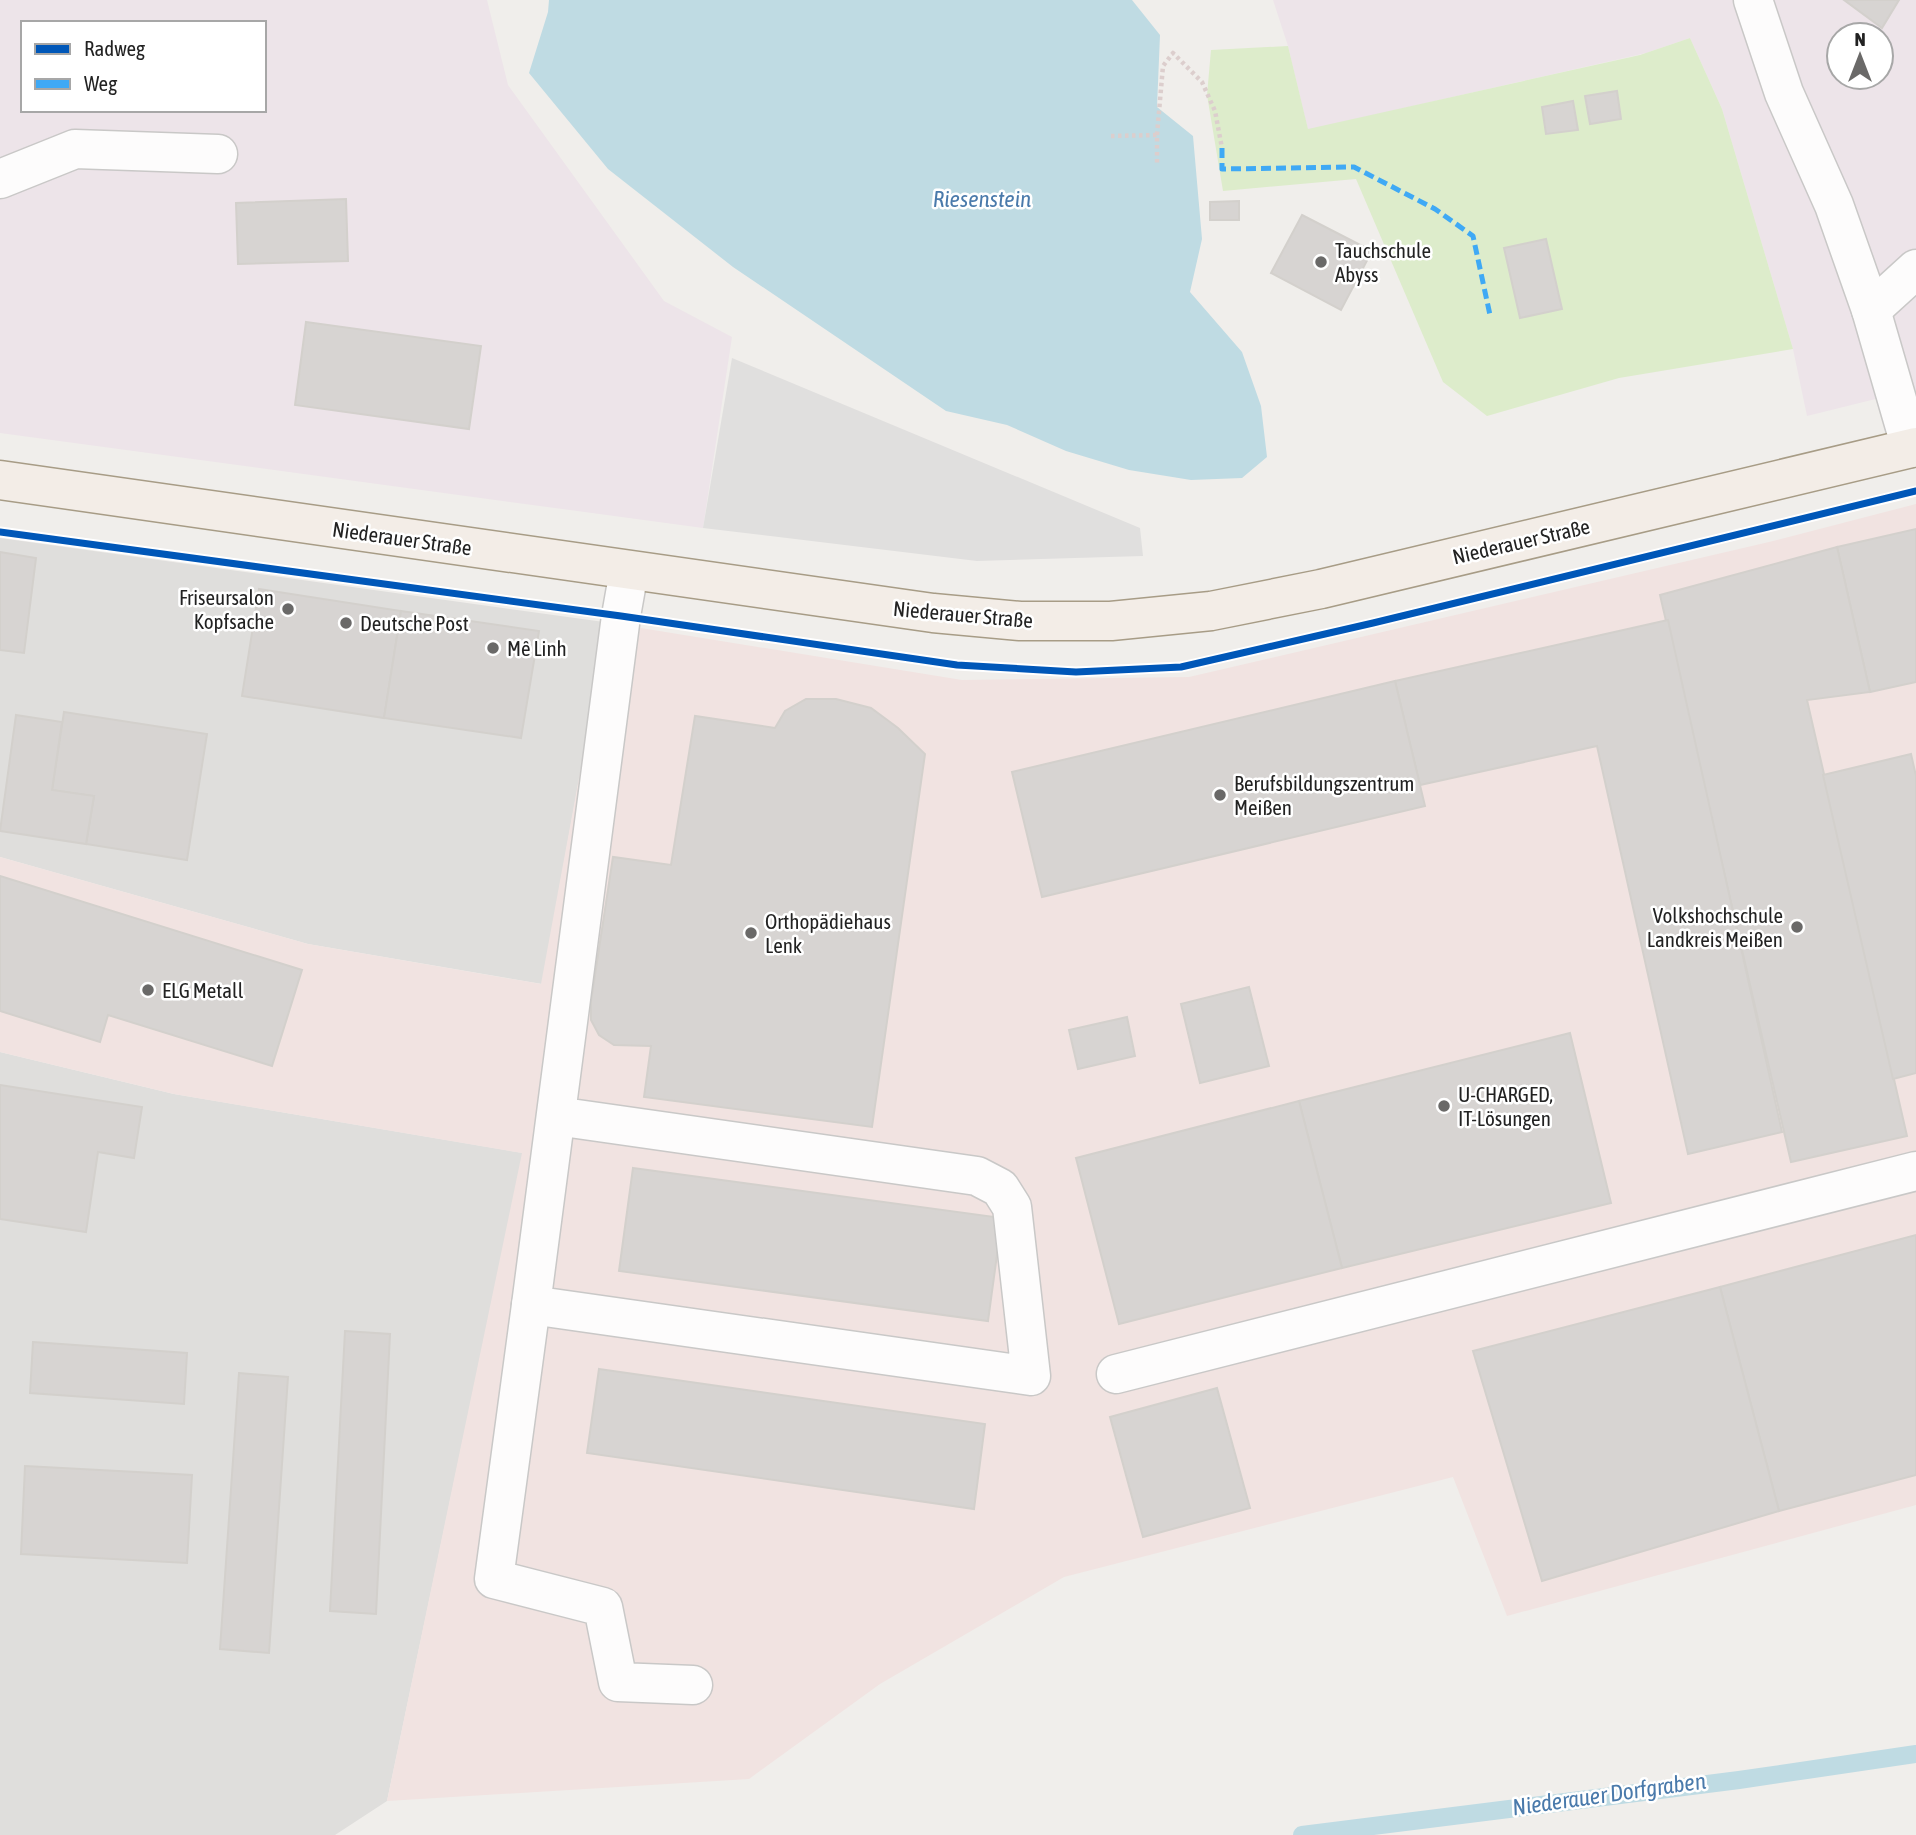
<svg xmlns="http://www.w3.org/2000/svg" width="1916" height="1835" font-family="'Asap Condensed',sans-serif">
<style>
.residential{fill:#dfdedc}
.commercial{fill:#f1e3e1}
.industrial{fill:#ede4e9;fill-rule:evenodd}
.grass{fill:#ddeccb}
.parking{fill:#e0dfde}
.water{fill:#bfdbe3}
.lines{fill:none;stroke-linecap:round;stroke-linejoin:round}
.stream{stroke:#bfdbe3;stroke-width:18}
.building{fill:#d7d4d2;stroke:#d3d0cc;stroke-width:2}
.minor-casing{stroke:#c9c8c7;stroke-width:41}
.major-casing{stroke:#a79c86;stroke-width:41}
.path{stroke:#dccecd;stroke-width:4.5;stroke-dasharray:3.5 3.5;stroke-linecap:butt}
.minor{stroke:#fdfcfc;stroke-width:38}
.major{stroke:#f3ede7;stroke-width:38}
.quiet{stroke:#3fa9f5;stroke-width:5;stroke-dasharray:10 5;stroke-linecap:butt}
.cycleway-casing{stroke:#fff;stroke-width:11}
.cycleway{stroke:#0057b8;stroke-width:7}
.poi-dot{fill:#6a6968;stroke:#fff;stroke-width:2.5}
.labels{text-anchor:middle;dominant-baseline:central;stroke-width:5;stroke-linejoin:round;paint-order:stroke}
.poi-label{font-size:21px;fill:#222;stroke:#fff;text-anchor:start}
.street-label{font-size:21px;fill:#222;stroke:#fff}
.water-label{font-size:23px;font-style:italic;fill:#4a7aab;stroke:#fff}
</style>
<rect width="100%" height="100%" fill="#f0eeeb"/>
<!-- residential -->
<g class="residential">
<path d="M0,538L604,622L591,713L542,984L308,944L0,857Z"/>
<path d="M0,1052L174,1094L523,1153L387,1801L335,1835H0Z"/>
</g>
<!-- commercial -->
<path class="commercial" d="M1916,504V1505L1507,1616L1453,1477L1064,1577L880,1684L749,1779L387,1801L522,1153L174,1094L0,1052V857L308,944L541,984L591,713L604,622L962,680L1189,677L1769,542Z"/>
<!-- industrial -->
<g class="industrial">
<path d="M0,0H487L508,85L664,301L732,337L703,528L0,433ZM23,23H264V110H23Z"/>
<path d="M1273,0H1916V389L1807,416L1793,349L1722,109L1690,38L1646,53L1308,130L1288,46ZM1839,35H1881V77H1839Z"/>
</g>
<!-- grass -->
<path class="grass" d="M1690,38L1722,109L1793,349L1619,378L1487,416L1443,382L1356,179L1223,191L1207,95L1211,50L1288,46L1308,129L1640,55Z"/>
<!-- parking -->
<path class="parking" d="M732,358L1140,528L1143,556L977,561L703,528Z"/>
<!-- water -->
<path class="water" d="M549,0H1132L1160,35L1157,107L1193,136L1202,239L1190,292L1242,352L1261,406L1267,457L1242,478L1191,480L1129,470L1066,451L1007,425L946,411L733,267L608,169L529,73L548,12Z"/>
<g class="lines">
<!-- stream -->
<path class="stream" d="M1302,1835L1739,1780L1916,1754"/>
</g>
<!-- building -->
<g class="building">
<path d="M1844,0H1899L1882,28Z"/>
<path d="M1617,91L1621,119L1590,124L1585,96Z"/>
<path d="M1573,101L1578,130L1546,134L1542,107Z"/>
<path d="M346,199L348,261L238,264L236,203Z"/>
<path d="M1239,201V220H1210V202Z"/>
<path d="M1302,215L1372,251L1341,310L1271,273Z"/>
<path d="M1546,239L1562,309L1520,318L1504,248Z"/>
<path d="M306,322L481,346L469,429L295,405Z"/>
<path d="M1916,529V682L1870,692L1837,547Z"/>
<path d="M1837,547L1870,692L1807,700L1907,1136L1791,1162L1660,595Z"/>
<path d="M0,552L36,558L24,653L0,650Z"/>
<path d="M259,589L401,611L384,718L242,696Z"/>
<path d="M401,611L539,631L521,738L384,718Z"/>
<path d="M1668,620L1782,1132L1688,1154L1597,746L1420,785L1395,681Z"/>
<path d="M1395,681L1425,806L1042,897L1012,772Z"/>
<path d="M806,699H836L871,708L898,728L925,754L872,1127L644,1097L651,1046L614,1045L599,1035L591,1020V1001L613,857L671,865L695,716L775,728L785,711Z"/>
<path d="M64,712L207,734L187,860L86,844L94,796L52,790Z"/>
<path d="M16,715L62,722L52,790L94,796L86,844L0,831Z"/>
<path d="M1911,754L1916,776V1073L1893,1079L1823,775Z"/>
<path d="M0,876L302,970L272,1066L108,1015L100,1042L0,1011Z"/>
<path d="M1249,987L1269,1066L1200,1083L1181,1004Z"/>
<path d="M1127,1017L1135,1056L1078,1069L1069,1030Z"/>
<path d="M1570,1033L1611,1203L1342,1268L1299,1101Z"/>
<path d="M0,1085L142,1107L134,1158L98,1152L86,1232L0,1219Z"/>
<path d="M1299,1101L1342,1268L1119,1324L1076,1158Z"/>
<path d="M633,1168L1002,1218L988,1321L619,1271Z"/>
<path d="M1916,1235V1475L1779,1511L1720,1287Z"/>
<path d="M1720,1287L1779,1511L1542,1581L1473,1351Z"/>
<path d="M345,1331L390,1334L376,1614L330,1611Z"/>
<path d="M33,1342L187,1353L184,1404L30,1393Z"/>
<path d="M599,1369L985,1424L974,1509L587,1453Z"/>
<path d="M239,1373L288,1377L269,1653L220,1649Z"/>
<path d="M1217,1388L1250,1508L1143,1537L1110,1417Z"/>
<path d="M25,1466L192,1475L187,1563L21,1554Z"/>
</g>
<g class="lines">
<!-- minor casing -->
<g class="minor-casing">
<g id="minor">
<path d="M1753,0L1784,93L1834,205L1871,310L1911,448"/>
<path d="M0,179L75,149L218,154"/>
<path d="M1871,310L1916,269"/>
<path d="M556,1116L977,1176L1000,1188L1012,1207L1031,1376L531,1305L621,616L629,571"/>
<path d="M531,1305L494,1579L603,1607L618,1682L693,1685"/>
<path d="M1116,1374L1916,1171"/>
</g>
</g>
<!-- major casing -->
<g class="major-casing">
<path id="major" d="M0,480L933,613L1020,621H1111L1211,611L1321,589L1916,447"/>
</g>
<!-- path -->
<g class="path">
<path d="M1157,135L1163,66L1173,53L1202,82L1215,111L1222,148"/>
<path d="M1111,136L1157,135V164"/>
</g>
<!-- minor -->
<use href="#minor" class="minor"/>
<!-- major -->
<use href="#major" class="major"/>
<!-- quiet -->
<path class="quiet" d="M1222,148V169L1354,167L1435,209L1473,236L1490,315"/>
<!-- cycleway casing -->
<g class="cycleway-casing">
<path id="cycleway" d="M0,532L621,616L957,665L1076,672L1181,667L1373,623L1916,491"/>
</g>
<!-- cycleway -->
<use href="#cycleway" class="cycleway"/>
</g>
<!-- markers -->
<g class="poi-dot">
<circle cx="1321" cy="262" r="7"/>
<circle cx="288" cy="609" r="7"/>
<circle cx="346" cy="623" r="7"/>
<circle cx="493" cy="648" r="7"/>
<circle cx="1220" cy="795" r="7"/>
<circle cx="1797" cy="927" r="7"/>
<circle cx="751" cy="933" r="7"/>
<circle cx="148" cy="990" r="7"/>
<circle cx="1444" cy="1106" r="7"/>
</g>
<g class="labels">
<!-- poi labels -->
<g class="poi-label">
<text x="1335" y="250">Tauchschule<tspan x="1335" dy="24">Abyss</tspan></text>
<text x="274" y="597" text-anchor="end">Friseursalon<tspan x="274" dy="24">Kopfsache</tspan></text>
<text x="360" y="623">Deutsche Post</text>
<text x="507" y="648">Mȇ Linh</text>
<text x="1234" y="783">Berufsbildungszentrum<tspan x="1234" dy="24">Meißen</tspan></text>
<text x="1783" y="915" text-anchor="end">Volkshochschule<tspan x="1783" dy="24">Landkreis Meißen</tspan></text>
<text x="765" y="921">Orthopädiehaus<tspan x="765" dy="24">Lenk</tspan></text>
<text x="162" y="990">ELG Metall</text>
<text x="1458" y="1094">U-CHARGED,<tspan x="1458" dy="24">IT-Lösungen</tspan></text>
</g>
<!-- street labels -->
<g class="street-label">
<text transform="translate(402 538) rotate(8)">Niederauer Straße</text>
<text transform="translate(1521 541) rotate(-13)">Niederauer Straße</text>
<text transform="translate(963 614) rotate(5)">Niederauer Straße</text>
</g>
<!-- water labels -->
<g class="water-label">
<text x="982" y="199">Riesenstein</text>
<text transform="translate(1609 1794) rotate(-8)">Niederauer Dorfgraben</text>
</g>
</g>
<!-- legend -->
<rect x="21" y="21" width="245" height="91" fill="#ffffff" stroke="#a7a7a7" stroke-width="2"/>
<rect x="35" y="44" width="35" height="10" fill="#0057b8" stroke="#a7a7a7" stroke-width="2"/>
<text x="84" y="56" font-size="21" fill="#222222">Radweg</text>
<rect x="35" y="79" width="35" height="10" fill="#3fa9f5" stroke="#a7a7a7" stroke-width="2"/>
<text x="84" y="91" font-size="21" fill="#222222">Weg</text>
<!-- north arrow -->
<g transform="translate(1860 56)"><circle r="33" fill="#ffffff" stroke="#a7a7a7" stroke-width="2"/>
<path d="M0-5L12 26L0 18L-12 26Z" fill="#6a6968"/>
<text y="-10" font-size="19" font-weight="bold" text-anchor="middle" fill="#222222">N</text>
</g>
</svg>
